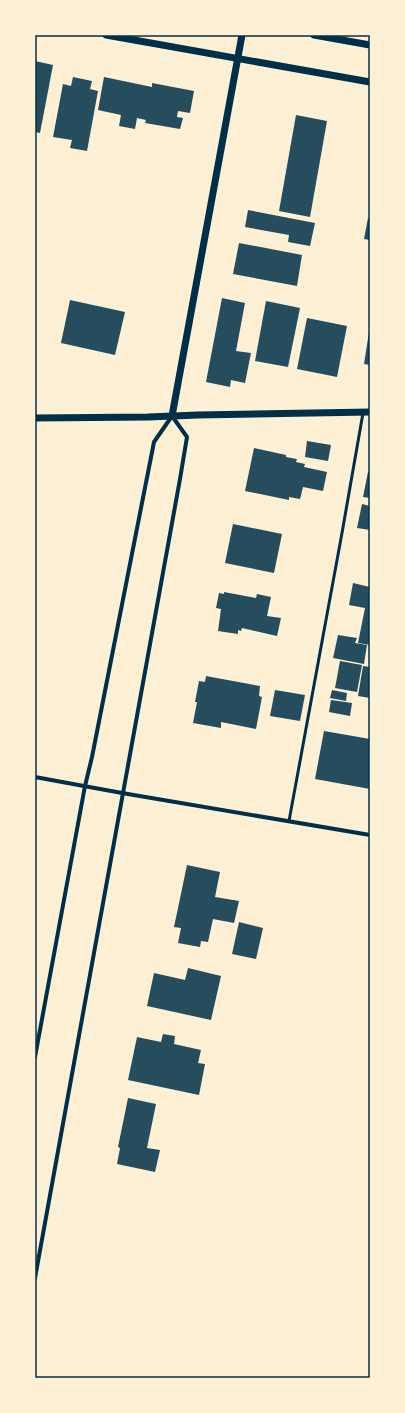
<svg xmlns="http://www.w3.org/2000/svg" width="405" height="1413" font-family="Inter,sans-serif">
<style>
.building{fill:#264d5e}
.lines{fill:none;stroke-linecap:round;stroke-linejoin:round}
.service{stroke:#003049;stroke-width:3}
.minor{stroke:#003049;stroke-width:4}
.tertiary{stroke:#003049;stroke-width:7}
.neatline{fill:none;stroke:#003049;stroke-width:1.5}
</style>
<rect width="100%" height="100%" fill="#fdf0d5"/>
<!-- building -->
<g class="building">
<path d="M35,61L53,65L40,133L35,132Z"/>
<path d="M73,77L92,81L90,89L98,91L87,151L70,148L72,140L53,137L63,84L71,86Z"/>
<path d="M104,77L152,87V83L194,91L190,113L178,111L177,117L183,118L180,129L145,123L146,120L137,118L135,129L119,126L121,115L98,110Z"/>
<path d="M296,115L327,121L310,217L279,211Z"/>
<path d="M248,210L315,223L310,246L288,242L289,235L245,227Z"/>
<path d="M368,218H370V240L364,239Z"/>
<path d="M239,243L302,255L297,286L233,274Z"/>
<path d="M222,298L245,303L236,351L251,353L245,383L231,380L230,387L206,382Z"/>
<path d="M70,300L125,312L115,355L61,343Z"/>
<path d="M266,301L300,308L288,367L255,361Z"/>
<path d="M307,318L347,326L337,377L297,369Z"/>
<path d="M369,332H370V365L364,364Z"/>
<path d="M307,441L331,445L328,461L305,457Z"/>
<path d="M254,448L286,455V457L297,459L296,462L305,464L304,467L327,472L323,491L303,487L300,499L289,497V500L245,491Z"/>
<path d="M368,472H370V498L363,497Z"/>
<path d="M362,504L370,506V530L357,528Z"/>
<path d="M233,524L282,534L274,573L225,563Z"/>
<path d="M353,583L370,587V645L358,643L365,608L349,605Z"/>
<path d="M224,592L256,598L257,594L271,597L267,616L281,618L277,636L242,628L241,631L238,630V634L218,631L221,609L216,608L219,593L224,594Z"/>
<path d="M338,635L357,638L355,643L367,645L364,664L333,658Z"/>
<path d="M340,661L362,665L357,692L335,688Z"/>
<path d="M363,666L370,667V698L358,696Z"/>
<path d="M206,676L260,686L259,696L262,697L256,729L221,722V728L193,723L197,702H195L199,681L205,682Z"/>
<path d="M275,690L305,695L300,721L270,716Z"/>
<path d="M332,690L347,693L346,701L330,698Z"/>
<path d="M331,700L352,703L350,716L329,712Z"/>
<path d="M324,731L370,739V789L315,779Z"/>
<path d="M187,865L220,872L215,897L239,901L234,923L213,919L208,942L201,941L200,947L178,943L181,928L174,927Z"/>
<path d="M239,922L263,928L256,959L232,954Z"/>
<path d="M188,968L221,976L211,1020L147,1006L154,973L185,980Z"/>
<path d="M163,1034L175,1036L174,1044L201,1050L198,1063L205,1064L199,1095L128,1080L137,1037L161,1042Z"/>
<path d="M128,1098L156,1104L147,1148L160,1150L155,1172L117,1164L120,1148L118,1147Z"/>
</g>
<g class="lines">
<!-- service -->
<path class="service" d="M289,821L342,533L363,413"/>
<!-- minor -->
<g class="minor">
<path d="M35,777L122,793L370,835"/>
<path d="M35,1057L85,786L92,757L154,442L172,416L187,437L180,479L35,1278"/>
</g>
<!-- tertiary -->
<g class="tertiary">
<path d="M106,35L370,82"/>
<path d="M314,35L370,45"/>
<path d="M172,416L242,35"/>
<path d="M35,418L148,417L198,415L370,412"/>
</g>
</g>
<!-- border -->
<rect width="405" height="1413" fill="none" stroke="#fdf0d5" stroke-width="72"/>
<rect x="36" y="36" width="333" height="1341" class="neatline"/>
</svg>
